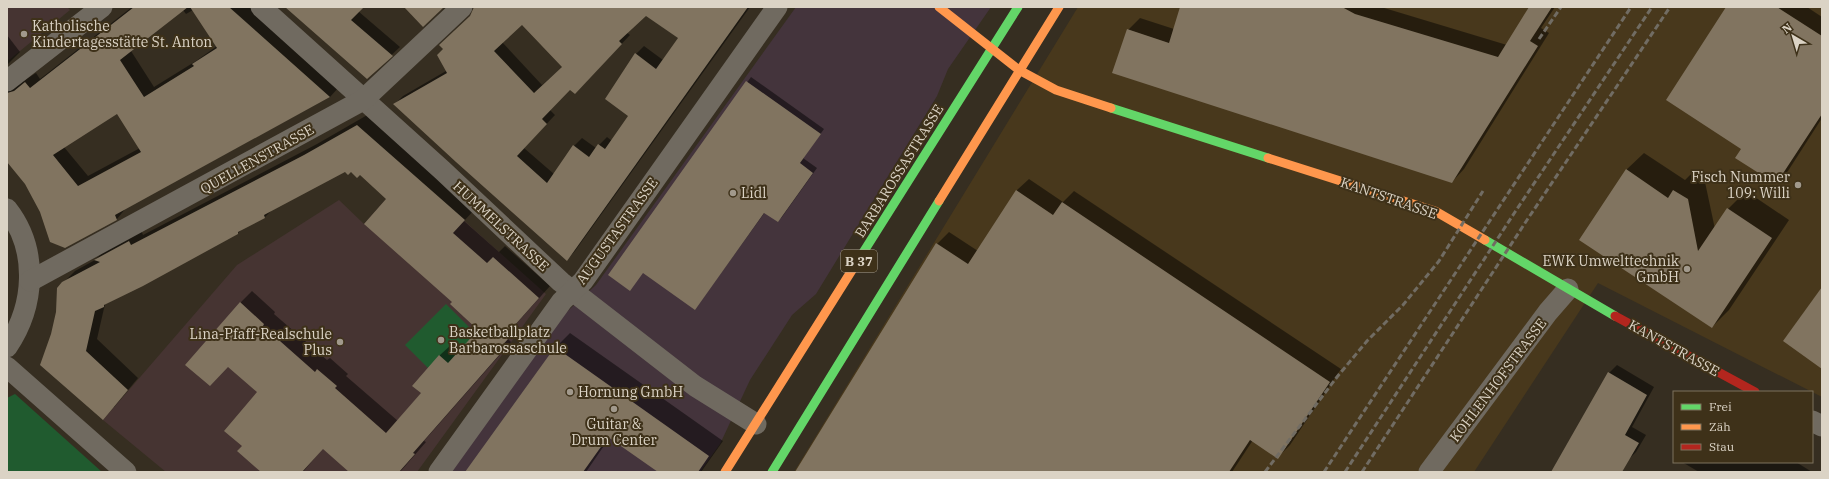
<svg xmlns="http://www.w3.org/2000/svg" width="1829" height="479" font-family="'IBM Plex Serif',serif">
<style>
.commercial{fill:#44343c}
.built{fill:#48381c}
.education{fill:#463432}
.park{fill:#205b2f}
.shadow{fill:#0007;fill-rule:evenodd}
.building{fill:#817460;fill-rule:evenodd}
.lines{fill:none;stroke-linecap:round;stroke-linejoin:round}
.street{stroke:#706a60;stroke-width:21}
.fast{stroke:#63d668;stroke-width:9}
.slow{stroke:#ff974d;stroke-width:9}
.jam{stroke:#b3261e;stroke-width:9}
.rail{stroke:#716c63;stroke-width:3;stroke-dasharray:6 3;stroke-linecap:butt}
.poi-dot{fill:#a1998c;stroke:#3e3119;stroke-width:1.5}
.labels{text-anchor:middle;dominant-baseline:central;stroke-width:4;stroke-linejoin:round;paint-order:stroke}
.shield{fill:#3e3119;stroke:#aca291;stroke-width:1}
.shield-label{font-size:13px;font-weight:bold;fill:#dbd3c5}
.poi-label{font-size:14px;fill:#dbd3c5;stroke:#3e3119;text-anchor:start}
.street-label{font-size:14px;fill:#dbd3c5;stroke:#3e3119}
</style>
<rect width="100%" height="100%" fill="#362e21"/>
<!-- commercial -->
<path class="commercial" d="M796,7H991L948,69L937,96L816,294L792,315L750,380L720,444L700,472H449L548,329L596,285Z"/>
<!-- built -->
<path class="built" d="M1078,7H1822V397L1598,283L1474,472H794Z"/>
<!-- education -->
<g class="education">
<path d="M7,7H67L70,10L9,60L7,58Z"/>
<path d="M410,172L546,294L417,472H166L103,420L237,265L339,200L364,224Z"/>
</g>
<!-- park -->
<g class="park">
<path d="M446,304L478,336L437,377L405,345Z"/>
<path d="M15,394L102,472H7V398Z"/>
</g>
<!-- shadow -->
<g class="shadow">
<path d="M132,7H251L339,87L330,97L126,208L117,219L65,247L41,212L26,184L7,160V78L20,83L36,73L40,79ZM183,10L186,14L193,10L217,46L196,61L154,87L131,51ZM118,112L140,148L88,176L64,147Z"/>
<path d="M287,7H363L358,11L400,47L368,77Z"/>
<path d="M475,7H750L575,251L567,260L395,104L403,96L446,71ZM646,15L679,38L663,60L644,46L636,54L629,116L612,141L607,137L596,148L582,138L574,146L554,174L524,148L555,115L550,110L570,89L583,85L630,35L626,32ZM522,23L563,67L542,85L502,42Z"/>
<path d="M1182,7H1381L1507,45L1530,7H1555L1541,28L1549,33L1464,169L1452,182L1128,30L1140,18L1174,29Z"/>
<path d="M1727,7H1807L1822,17V118L1788,171L1776,183L1742,149Z"/>
<path d="M7,35L20,52L7,65Z"/>
<path d="M751,77L824,129L803,158L817,168L782,217L778,221L765,212L695,309L643,272L610,275Z"/>
<path d="M369,114L476,208L464,221L499,252L505,246L550,286L516,324L519,327L508,339L511,342L424,441L426,442L400,472H351L323,448L303,472H262L243,446L258,392L228,366L210,385L240,303L252,291L275,312L274,314L327,360L330,358L348,374L346,376L398,421L422,393L414,386L440,355L452,344L460,352L480,329L454,302L388,199L360,174L351,171H345L272,210L265,217L242,229L238,233L105,304L97,339L138,378L114,407L52,335L63,283L75,271L95,260L107,248L141,230L143,235L317,144Z"/>
<path d="M1644,153L1685,180L1692,173L1705,182L1715,229L1728,209L1746,191L1789,220L1729,310L1712,327L1626,170Z"/>
<path d="M1029,179L1063,202L1074,191L1341,369L1290,445L1278,457L1253,440L1232,472H796L937,244L949,232L978,251L1017,190Z"/>
<path d="M570,333L723,441L701,472H660L610,437L586,472H467L555,348Z"/>
<path d="M1617,365L1654,387L1632,427L1646,435L1636,452L1628,460L1606,472H1552L1609,373Z"/>
<path d="M1682,462H1796L1812,472H1699Z"/>
</g>
<!-- building -->
<g class="building">
<path d="M134,7H188L120,60L144,97L194,66L192,64L217,48L190,7H229L330,97L115,215L117,220L65,248L50,242L40,212L25,184L7,162V93L14,91L25,82L30,88ZM117,114L141,152L78,186L53,155Z"/>
<path d="M285,7H364L351,20L393,56L367,79Z"/>
<path d="M404,7H444L423,27Z"/>
<path d="M474,7H748L567,261L456,162L393,104L447,73L437,55L443,49L439,45L470,16ZM646,16L678,38L656,69L635,53L605,99L628,116L605,149L598,144L589,157L573,145L547,183L517,156L547,124L542,119L570,90L575,94L622,44L619,41ZM522,25L562,67L534,93L494,51Z"/>
<path d="M1180,7H1342L1355,14L1498,57L1529,7H1552L1530,41L1538,46L1452,183L1112,73L1127,29L1169,43Z"/>
<path d="M1726,7H1777L1822,36V114L1776,184L1735,158L1741,149L1666,100Z"/>
<path d="M746,81L821,134L800,163L813,173L778,222L764,213L695,310L643,273L630,291L608,275Z"/>
<path d="M357,125L465,220L453,233L487,263L493,257L539,298L505,336L508,339L497,351L500,354L413,453L415,454L399,472H349L323,449L302,472H261L237,451L242,446L224,431L257,392L228,367L210,386L185,365L240,302L264,324L263,326L315,372L317,369L337,386L335,388L386,433L421,393L412,386L439,355L448,363L478,330L450,304L452,302L364,224L386,199L360,175L357,178L351,172L348,175L345,172L264,215L265,218L238,232V234L143,286L104,305V307L95,311L86,351L128,390L103,420L40,365L51,334L56,312L57,288L62,282L100,262L94,260L129,241L131,245L304,155Z"/>
<path d="M1626,169L1668,198L1673,190L1688,199L1698,251L1727,208L1772,238L1712,328L1579,240Z"/>
<path d="M1016,190L1053,215L1062,202L1330,382L1278,459L1250,440L1229,472H795L936,243L968,264Z"/>
<path d="M1822,287V369L1783,341Z"/>
<path d="M555,347L709,456L698,472H658L608,437L583,472H465Z"/>
<path d="M1608,372L1647,395L1625,435L1639,443L1622,472H1551Z"/>
</g>
<g class="lines">
<!-- street -->
<g class="street">
<path d="M261,7L442,170L561,282L695,386L756,424"/>
<path d="M7,81L102,7"/>
<path d="M7,209C39,250 35,306 7,347"/>
<path d="M30,281L363,100L462,7"/>
<path d="M7,367L126,472"/>
<path d="M1812,421L1822,426"/>
<path d="M439,472L562,301L583,281L777,7"/>
<path d="M1429,472L1548,312L1568,289"/>
</g>
<!-- fast -->
<g class="fast">
<path d="M1111,108L1268,158"/>
<path d="M1485,240L1615,316"/>
<path d="M859,259L1018,7"/>
<path d="M772,472L939,201"/>
</g>
<!-- slow -->
<g class="slow">
<path d="M939,7L1019,70L1056,90L1111,108"/>
<path d="M1268,158L1435,211L1485,240"/>
<path d="M939,201L1059,7"/>
<path d="M725,472L859,259"/>
</g>
<!-- jam -->
<path class="jam" d="M1615,316L1755,392"/>
<!-- rail -->
<g class="rail">
<path d="M1539,39L1561,7"/>
<path d="M1265,472L1337,377L1367,341L1403,305L1439,261L1483,191"/>
<path d="M1324,472L1631,7"/>
<path d="M1345,472L1515,212L1652,7"/>
<path d="M1362,472L1527,220L1670,7"/>
</g>
</g>
<!-- markers -->
<g class="poi-dot">
<circle cx="24" cy="34" r="4"/>
<circle cx="1798" cy="185" r="4"/>
<circle cx="733" cy="193" r="4"/>
<circle cx="1687" cy="269" r="4"/>
<circle cx="441" cy="340" r="4"/>
<circle cx="340" cy="342" r="4"/>
<circle cx="570" cy="392" r="4"/>
<circle cx="614" cy="409" r="4"/>
</g>
<g class="labels">
<!-- shield labels -->
<rect class="shield" x="841" y="250" width="36" height="22" rx="3"/>
<g class="shield-label">
<text x="859" y="261">B 37</text>
</g>
<!-- poi labels -->
<g class="poi-label">
<text x="32" y="26">Katholische<tspan x="32" dy="16">Kindertagesstätte St. Anton</tspan></text>
<text x="1790" y="177" text-anchor="end">Fisch Nummer<tspan x="1790" dy="16">109: Willi</tspan></text>
<text x="741" y="193">Lidl</text>
<text x="1679" y="261" text-anchor="end">EWK Umwelttechnik<tspan x="1679" dy="16">GmbH</tspan></text>
<text x="449" y="332">Basketballplatz<tspan x="449" dy="16">Barbarossaschule</tspan></text>
<text x="332" y="334" text-anchor="end">Lina-Pfaff-Realschule<tspan x="332" dy="16">Plus</tspan></text>
<text x="578" y="392">Hornung GmbH</text>
<text x="614" y="424" text-anchor="middle">Guitar &amp;<tspan x="614" dy="16">Drum Center</tspan></text>
</g>
<!-- street labels -->
<g class="street-label">
<text transform="translate(257 159) rotate(-29)">QUELLENSTRASSE</text>
<text transform="translate(899 171) rotate(-58)">BARBAROSSASTRASSE</text>
<text transform="translate(1389 198) rotate(19)">KANTSTRASSE</text>
<text transform="translate(501 226) rotate(43)">HUMMELSTRASSE</text>
<text transform="translate(617 231) rotate(-54)">AUGUSTASTRASSE</text>
<text transform="translate(1674 348) rotate(29)">KANTSTRASSE</text>
<text transform="translate(1498 380) rotate(-53)">KOHLENHOFSTRASSE</text>
</g>
</g>
<!-- border -->
<rect width="1829" height="479" fill="none" stroke="#dbd3c5" stroke-width="16"/>
<!-- legend -->
<rect x="1673" y="391" width="140" height="72" fill="#3e3119" stroke="#7d725e"/>
<rect x="1681" y="404" width="20" height="6" fill="#63d668" stroke="#7d725e"/>
<text x="1709" y="411" font-size="12" fill="#dbd3c5">Frei</text>
<rect x="1681" y="424" width="20" height="6" fill="#ff974d" stroke="#7d725e"/>
<text x="1709" y="431" font-size="12" fill="#dbd3c5">Zäh</text>
<rect x="1681" y="444" width="20" height="6" fill="#b3261e" stroke="#7d725e"/>
<text x="1709" y="451" font-size="12" fill="#dbd3c5">Stau</text>
<!-- north arrow -->
<g transform="translate(1793 36) rotate(322)" stroke="#3e3119" stroke-width="3" paint-order="stroke">
<path d="M0-3L7 15L0 10L-7 15Z" fill="#dbd3c5"/>
<text y="-6" font-size="11" font-weight="bold" text-anchor="middle" fill="#dbd3c5">N</text>
</g>
</svg>
